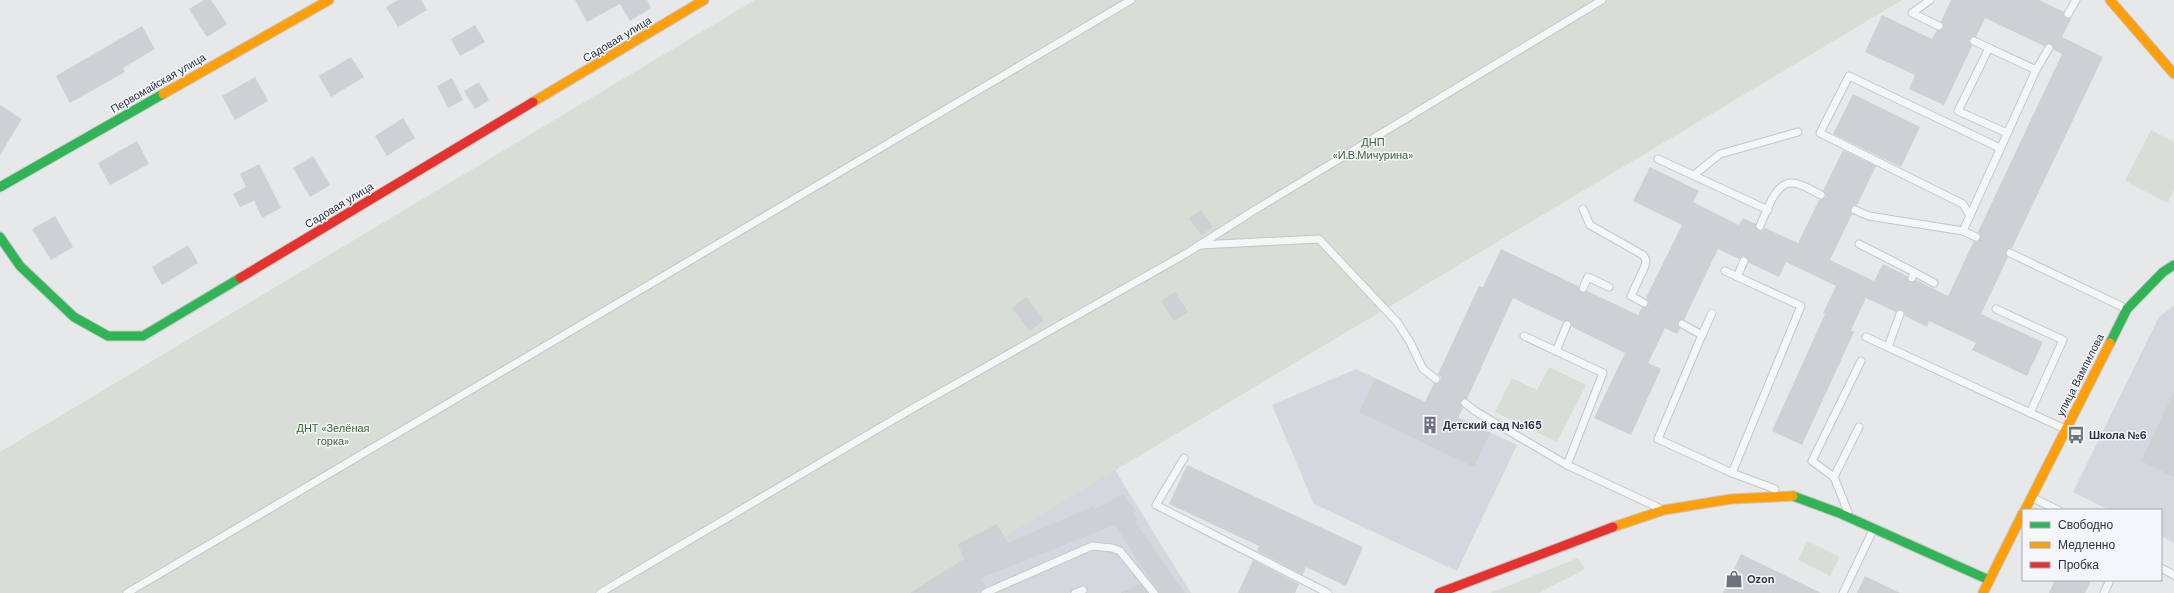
<svg xmlns="http://www.w3.org/2000/svg" width="2174" height="593" font-family="'DM Sans',sans-serif">
<style>
.built{fill:#d4d7dd}
.green{fill:#d6ded6}
.building{fill:#ced0d3}
.lines{fill:none;stroke-linecap:round;stroke-linejoin:round}
.lane-casing{stroke:#c4c6c8;stroke-width:9}
.fast-casing{stroke:#c4c6c8;stroke-width:11}
.slow-casing{stroke:#c4c6c8;stroke-width:11}
.jam-casing{stroke:#c4c6c8;stroke-width:11}
.lane{stroke:#f5f6f7;stroke-width:7}
.fast{stroke:#30b455;stroke-width:9}
.slow{stroke:#ff9f0a;stroke-width:9}
.jam{stroke:#e5322d;stroke-width:9}
.labels{text-anchor:middle;dominant-baseline:central;stroke-width:3;stroke-linejoin:round;paint-order:stroke}
.street-label{font-size:11px;fill:#2b3445;stroke:#f4f6f9}
.park-label{font-size:11px;fill:#3f6138;stroke:#f4f6f9}
.poi-label{font-size:11px;font-weight:bold;fill:#2b3445;stroke:#f4f6f9;text-anchor:start}
</style>
<rect width="100%" height="100%" fill="#e6e8ea"/>
<!-- built -->
<g class="built">
<path d="M2174,306V543L2161,536V510H2109L2073,492L2159,317Z"/>
<path d="M1356,369L1517,445L1457,571L1314,504L1272,405Z"/>
<path d="M1115,470L1191,593H910Z"/>
</g>
<!-- green -->
<g class="green">
<path d="M755,0H1902L910,593H0V452Z"/>
<path d="M2151,130L2174,142V190L2168,203L2125,181Z"/>
<path d="M1549,367L1586,385L1557,442L1495,412L1512,378L1537,390Z"/>
<path d="M1807,541L1840,557L1830,576L1798,560Z"/>
<path d="M1578,558L1585,569L1539,593H1490Z"/>
</g>
<!-- building -->
<g class="building">
<path d="M204,0H211L227,24L207,37L189,9Z"/>
<path d="M398,0H421L427,10L398,27L386,7Z"/>
<path d="M575,0H647L651,8L630,21L620,4L587,22Z"/>
<path d="M1951,0H2039L2064,12L2066,18L2072,17L2062,37L2103,57L2012,248L2006,251L2008,257L1981,314L2043,342L2027,376L1972,350L1976,343L1929,321L1927,327L1905,316L1902,309L1896,312L1866,298L1851,330L1854,332L1802,445L1772,431L1825,314L1823,313L1836,286L1786,262L1779,277L1749,263L1746,257L1743,256L1739,259L1718,249L1684,320L1677,322L1680,329L1677,334L1665,328L1648,363L1661,369L1631,435L1594,418L1625,353L1572,327L1569,321L1563,322L1513,298L1467,399H1463L1460,402L1463,408L1458,418L1490,433L1474,467L1359,412L1375,379L1425,402L1434,383L1440,382L1441,377L1438,374L1479,286L1483,287L1501,249L1578,286L1581,292L1587,291L1638,315L1642,307L1649,305L1646,298L1682,225L1633,201L1650,167L1699,191L1693,202L1739,225L1743,218L1756,224L1758,230L1761,231L1765,228L1798,243L1819,200L1826,197L1823,191L1843,150L1876,166L1857,205L1851,208L1852,214L1830,260L1874,281L1883,264L1907,276L1910,283L1916,280L1948,296L1974,241L1980,239L1981,236L1978,232L2062,54L2054,50L2051,44L2044,46L1985,18L1976,37L1970,39L1969,42L1972,46L1944,105L1909,89L1915,75L1865,52L1882,15L1932,39L1937,30H1941L1944,28L1941,21Z"/>
<path d="M475,25L485,42L460,56L451,39Z"/>
<path d="M142,26L155,49L123,68L125,72L70,103L56,76Z"/>
<path d="M351,57L364,77L331,97L319,76Z"/>
<path d="M255,77L268,101L235,120L222,96Z"/>
<path d="M452,78L463,100L448,108L437,86Z"/>
<path d="M479,82L489,100L475,109L464,91Z"/>
<path d="M1853,94L1920,127L1901,167L1833,134Z"/>
<path d="M0,105L22,119L0,155Z"/>
<path d="M403,118L415,138L387,156L375,136Z"/>
<path d="M137,141L149,164L110,185L98,163Z"/>
<path d="M313,156L330,185L310,197L293,168Z"/>
<path d="M259,164L281,208L262,218L254,201L240,207L233,194L246,187L240,174Z"/>
<path d="M1201,210L1213,227L1201,235L1189,218Z"/>
<path d="M55,216L73,247L51,260L32,229Z"/>
<path d="M188,245L198,263L162,285L152,267Z"/>
<path d="M1175,292L1188,312L1174,321L1161,301Z"/>
<path d="M1026,297L1044,320L1030,331L1012,308Z"/>
<path d="M2174,392V477L2141,461Z"/>
<path d="M1187,465L1363,547L1346,586L1306,567L1303,575L1257,551L1259,546L1169,504Z"/>
<path d="M1123,494L1136,511L1134,513L1138,520L1135,522L1185,593H1159L1115,525L981,578L986,587L975,593H910L964,559L958,544L997,524L1008,543L1094,506L1095,509Z"/>
<path d="M1741,554L1821,593H1723Z"/>
<path d="M1253,560L1299,584L1295,593H1238Z"/>
<path d="M1865,576L1900,593H1857Z"/>
<path d="M2055,580H2091L2085,593H2049Z"/>
<path d="M1141,584L1148,593H1121V592Z"/>
</g>
<g class="lines">
<!-- lane casing -->
<g class="lane-casing">
<g id="lane">
<path d="M1930,0L1912,13L1939,26"/>
<path d="M2068,14L2076,0"/>
<path d="M1974,41L2036,70L1963,231L1976,237"/>
<path d="M1989,48L1958,111L2007,133"/>
<path d="M2036,70L2049,48"/>
<path d="M1658,159L1768,210"/>
<path d="M1694,175L1720,154L1798,132"/>
<path d="M1583,209L1590,225L1643,255L1646,260L1645,266L1631,296L1644,303"/>
<path d="M1855,210L1869,216L1963,231"/>
<path d="M1970,216L1963,204L1820,133L1849,76L2000,148"/>
<path d="M1760,226C1766,213 1775,182 1792,183C1801,183 1813,191 1821,195"/>
<path d="M1859,244L1914,272L1912,278"/>
<path d="M1200,245L1319,239L1397,322L1410,342L1423,369L1436,379"/>
<path d="M2010,253L2127,309"/>
<path d="M1725,271L1801,306L1732,473L1775,489"/>
<path d="M1914,272L1934,283"/>
<path d="M1737,277L1744,261"/>
<path d="M1583,288L1588,277L1609,287"/>
<path d="M1996,309L2063,340L2030,413"/>
<path d="M1682,324L1702,335L1658,439L1732,473"/>
<path d="M1702,335L1712,313"/>
<path d="M1524,336L1603,373L1567,465"/>
<path d="M1866,337L2065,429"/>
<path d="M1888,347L1900,314"/>
<path d="M1556,351L1567,325"/>
<path d="M1465,403L1475,411L1567,465L1659,508"/>
<path d="M1184,458L1156,505L1328,593"/>
<path d="M1834,477L1859,427"/>
<path d="M2033,498L2058,510"/>
<path d="M1848,512L1834,477L1812,461L1861,361"/>
<path d="M2161,568L2174,575"/>
<path d="M127,593L1131,0"/>
<path d="M600,593L908,411L1187,253L1253,211L1602,0"/>
<path d="M985,593L1092,546L1112,548L1120,551L1154,593"/>
<path d="M1075,593L1083,590"/>
<path d="M1843,593L1873,530"/>
<path d="M2104,593L2110,580"/>
</g>
</g>
<!-- fast casing -->
<g class="fast-casing">
<g id="fast">
<path d="M0,187L163,94"/>
<path d="M0,237L20,266L74,317L108,336H143L240,278"/>
<path d="M2110,343L2127,309L2163,272L2174,265"/>
<path d="M1793,496L1839,513L1989,580"/>
</g>
</g>
<!-- slow casing -->
<g class="slow-casing">
<g id="slow">
<path d="M2110,0L2174,74"/>
<path d="M163,94L329,0"/>
<path d="M533,102L704,0"/>
<path d="M2025,510L2110,343"/>
<path d="M1613,527L1664,510L1731,499L1793,496"/>
<path d="M1983,593L2023,513"/>
</g>
</g>
<!-- jam casing -->
<g class="jam-casing">
<g id="jam">
<path d="M240,278L533,102"/>
<path d="M1439,593L1613,527"/>
</g>
</g>
<!-- lane -->
<use href="#lane" class="lane"/>
<!-- fast -->
<use href="#fast" class="fast"/>
<!-- slow -->
<use href="#slow" class="slow"/>
<!-- jam -->
<use href="#jam" class="jam"/>
</g>
<!-- icons -->
<defs>
<g id="building-bare" transform="scale(1.38)"><path d="M-4-6H4V6H1V3H-1V6H-4ZM-2.5-4.3h1.7v1.8h-1.7ZM.8-4.3h1.7v1.8H.8ZM-2.5-1h1.7V.8h-1.7ZM.8-1h1.7V.8H.8Z" fill="#6c737f" stroke="#f4f6f9" stroke-width="2.5" paint-order="stroke"/></g>
<g id="bus-bare" transform="scale(1.38)"><path d="M-5-6H5V4H4V6H2V4H-2V6H-4V4H-5ZM-3.5-4V0h7V-4ZM-3.5 1.2v1.5H-2V1.2ZM2 1.2v1.5H3.5V1.2Z" fill="#6c737f" stroke="#f4f6f9" stroke-width="2.5" paint-order="stroke"/></g>
<g id="shop-bare" transform="scale(1.38)"><path d="M-5-2.5h2.3a2.7 3.5 0 0 1 5.4 0H5L5.5 6h-11ZM-1.5-2.5h3a1.5 2.3 0 0 0-3 0Z" fill="#6c737f" stroke="#f4f6f9" stroke-width="2.5" paint-order="stroke"/></g>
</defs>
<g fill-rule="evenodd">
<use href="#building-bare" x="1430" y="425"/>
<use href="#bus-bare" x="2076" y="435"/>
<use href="#shop-bare" x="1734" y="579"/>
</g>
<g class="labels">
<!-- street labels -->
<g class="street-label">
<text transform="translate(617 39) rotate(-31)">Садовая улица</text>
<text transform="translate(158 83) rotate(-30)">Первомайская улица</text>
<text transform="translate(339 205) rotate(-31)">Садовая улица</text>
<text transform="translate(2080 375) rotate(-63)">улица Вампилова</text>
</g>
<!-- park labels -->
<g class="park-label">
<text x="1373" y="142">ДНП<tspan x="1373" dy="13">«И.В.Мичурина»</tspan></text>
<text x="333" y="428">ДНТ «Зелёная<tspan x="333" dy="13">горка»</tspan></text>
</g>
<!-- poi labels -->
<g class="poi-label">
<text x="1443" y="425">Детский сад №165</text>
<text x="2089" y="435">Школа №6</text>
<text x="1747" y="579">Ozon</text>
</g>
</g>
<!-- legend -->
<rect x="2022" y="509" width="140" height="72" fill="#f4f6f9" stroke="#a4a8b1"/>
<rect x="2030" y="522" width="20" height="6" fill="#30b455" stroke="#a4a8b1"/>
<text x="2058" y="529" font-size="12" fill="#2b3445">Свободно</text>
<rect x="2030" y="542" width="20" height="6" fill="#ff9f0a" stroke="#a4a8b1"/>
<text x="2058" y="549" font-size="12" fill="#2b3445">Медленно</text>
<rect x="2030" y="562" width="20" height="6" fill="#e5322d" stroke="#a4a8b1"/>
<text x="2058" y="569" font-size="12" fill="#2b3445">Пробка</text>
</svg>
